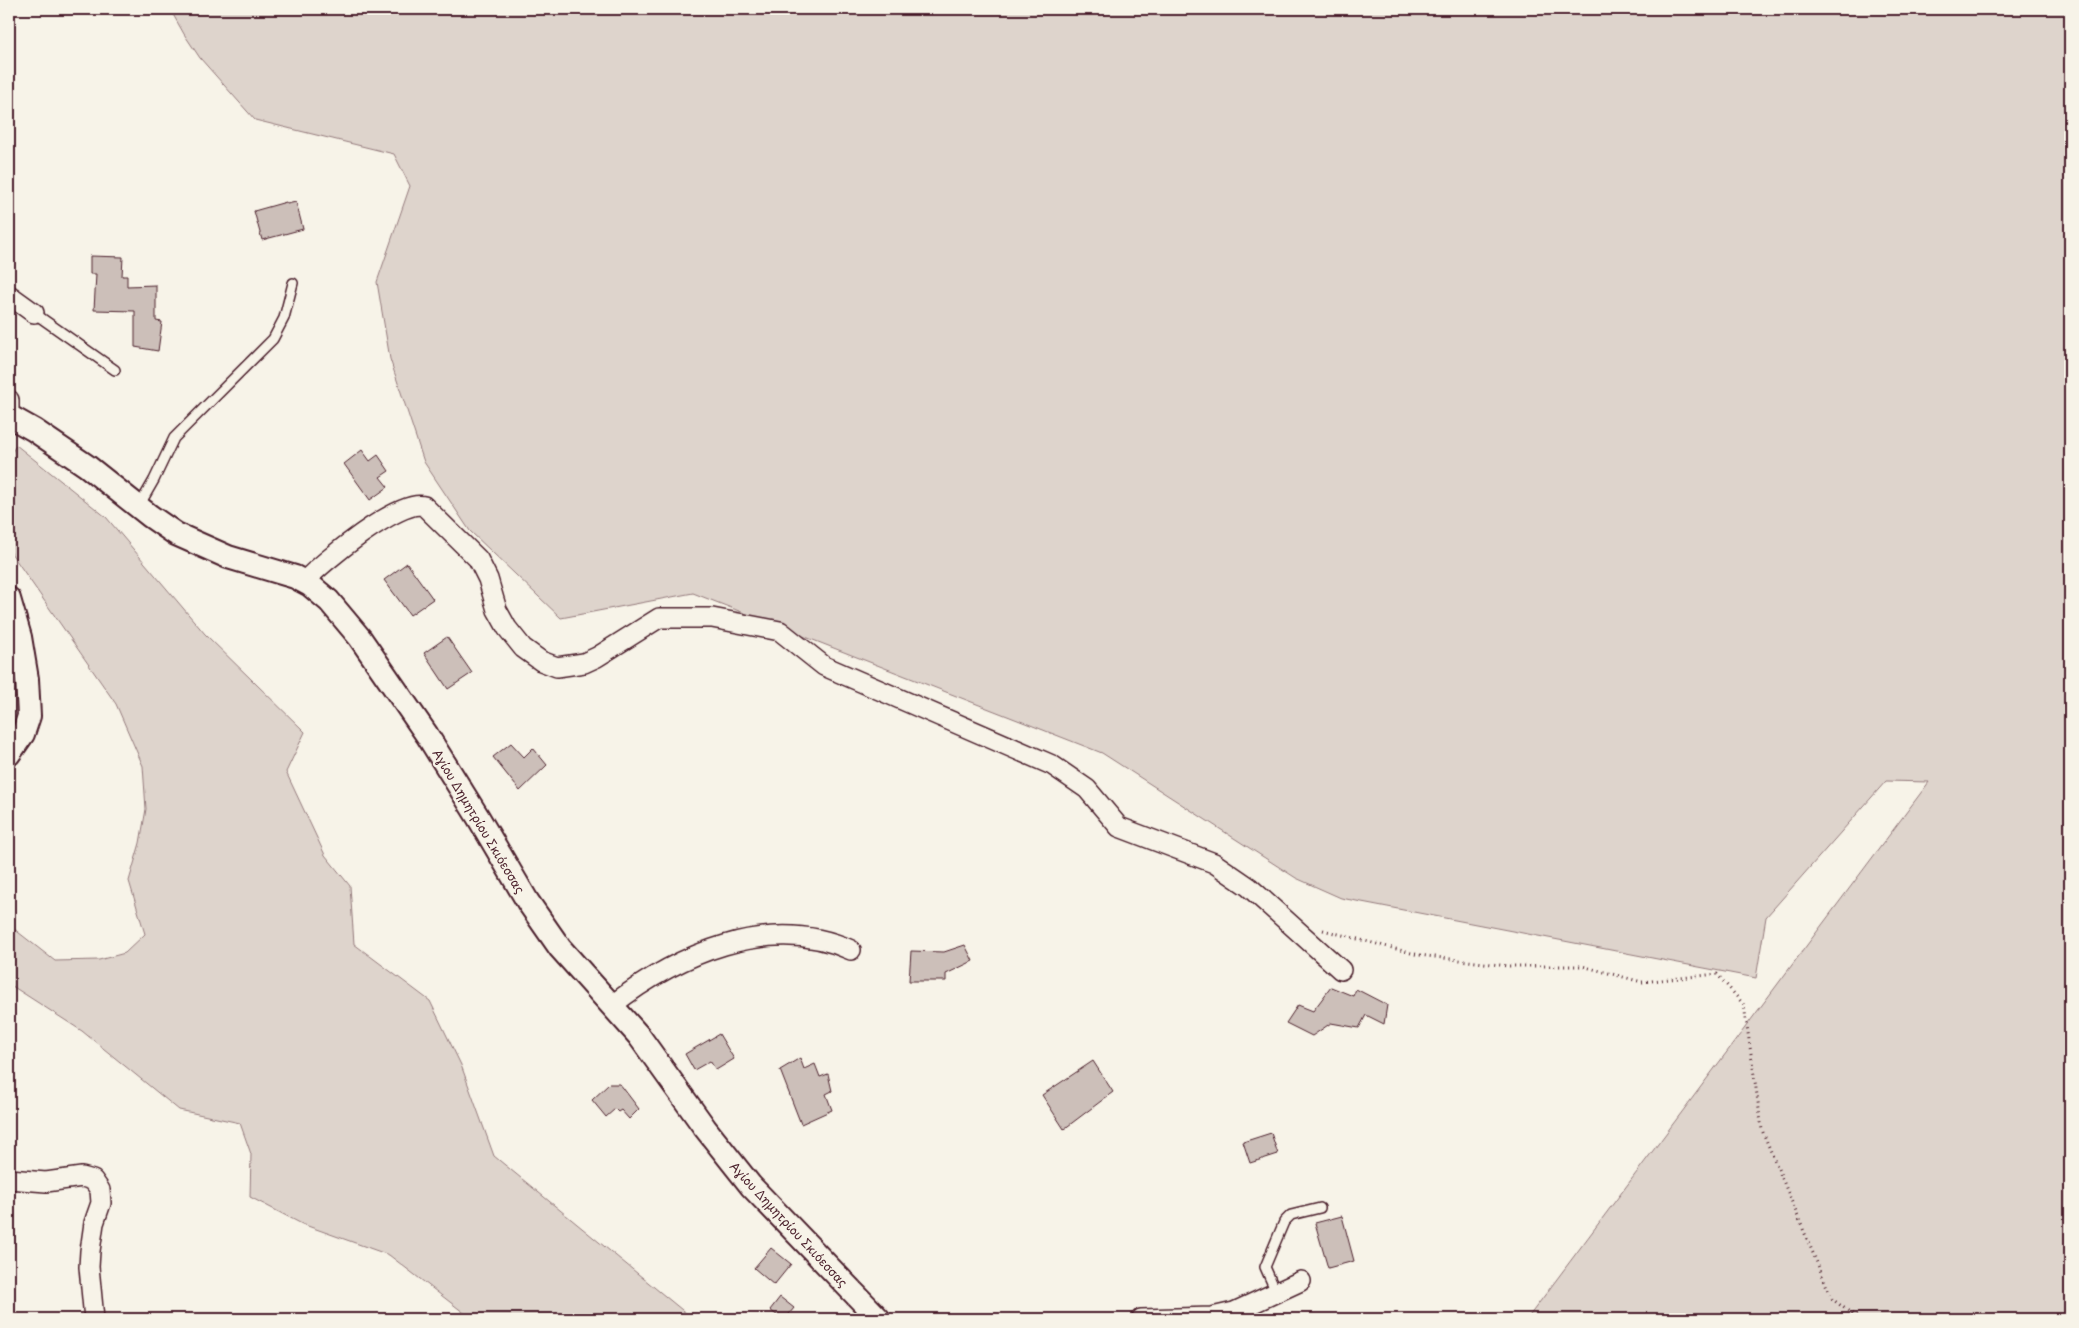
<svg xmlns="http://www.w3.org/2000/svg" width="2079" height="1328" font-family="'Playpen Sans',sans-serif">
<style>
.green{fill:#ded4cc;stroke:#947a7c}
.building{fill:#ccbfb9;stroke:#4a1f2b}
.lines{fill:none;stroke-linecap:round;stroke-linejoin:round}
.service-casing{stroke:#4a1f2b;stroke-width:12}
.minor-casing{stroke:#4a1f2b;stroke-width:22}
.tertiary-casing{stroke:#4a1f2b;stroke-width:26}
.path{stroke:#4a1f2b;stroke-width:3;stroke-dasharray:1 4;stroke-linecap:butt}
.service{stroke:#f7f3e8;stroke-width:9}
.minor{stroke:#f7f3e8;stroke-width:19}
.tertiary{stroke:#f7f3e8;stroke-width:22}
.labels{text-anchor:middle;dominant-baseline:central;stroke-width:4.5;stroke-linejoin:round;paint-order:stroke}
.street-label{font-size:12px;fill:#4a1f2b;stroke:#f7f3e8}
</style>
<rect width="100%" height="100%" fill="#f7f3e8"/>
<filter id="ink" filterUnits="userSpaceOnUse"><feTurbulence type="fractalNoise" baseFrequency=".02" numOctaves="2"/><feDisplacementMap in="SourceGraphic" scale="10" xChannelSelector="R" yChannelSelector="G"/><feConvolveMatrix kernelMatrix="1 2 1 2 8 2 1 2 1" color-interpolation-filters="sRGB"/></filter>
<g filter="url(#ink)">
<!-- green -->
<g class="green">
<path d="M170,9H2070V1319H1527L1929,782L1886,781L1766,917L1756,978L1341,898L1296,878L1102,753L693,593L561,618L470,531L424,462L390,359L377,282L410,186L394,154L255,120L200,58L184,34Z"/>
<path d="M16,445L106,517L205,634L305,732L286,772L325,855L350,886L354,944L430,1001L461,1065L494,1156L693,1319H472L389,1255L302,1224L250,1197L251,1154L240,1123L179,1110L82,1031L9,984V925L55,961L99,960L125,953L145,934L129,881L140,843L146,809L143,766L116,704L9,550V458Z"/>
</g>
<!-- building -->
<g class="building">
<path d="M286,202L287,204L296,202L303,229L262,240L254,211Z"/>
<path d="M90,256L123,257L122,276H127V286L156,285V321L162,322L158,351L135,347V311L94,310L96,274H90Z"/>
<path d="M362,450L370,461L378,455L389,471L380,477L388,487L370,500L344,464Z"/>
<path d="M407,563L433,599L410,615L384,580Z"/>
<path d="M447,637L472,673L448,689L424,653Z"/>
<path d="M511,743L524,757L533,748L547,765L520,791L493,757Z"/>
<path d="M965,945L973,961L946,974V981H909L911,951L944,952Z"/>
<path d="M1331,987L1353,996L1356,989L1387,1005L1384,1024L1366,1015L1359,1028L1331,1023L1312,1036L1286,1023L1298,1005L1313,1011Z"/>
<path d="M719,1034L734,1059L716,1070L710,1061L694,1070L685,1054Z"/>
<path d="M800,1058L804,1069L815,1064L820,1077L828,1074L832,1091L826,1094L832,1110L801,1124L780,1070Z"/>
<path d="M1093,1061L1113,1092L1064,1129L1042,1095Z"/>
<path d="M609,1084H620L639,1109L629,1119L621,1110L618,1112L615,1109L606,1117L592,1100Z"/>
<path d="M1271,1133L1278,1154L1250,1163L1243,1142Z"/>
<path d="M1342,1216L1354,1261L1328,1268L1315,1223Z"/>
<path d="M771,1248L791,1264L774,1285L754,1268Z"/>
<path d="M780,1297L794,1308L785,1319H782L770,1310Z"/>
</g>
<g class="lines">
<!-- service casing -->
<g class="service-casing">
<g id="service">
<path d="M34,313L115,370"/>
<path d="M139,506L154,480L174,438L273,339L284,318L293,283"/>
<path d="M1276,1292L1265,1267L1284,1222L1291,1215L1320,1208"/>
</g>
</g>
<!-- minor casing -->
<g class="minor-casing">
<g id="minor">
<path d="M9,295L34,313"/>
<path d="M9,400V408"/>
<path d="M305,581C321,563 400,498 424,506L478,559L488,579L497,610L507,628L523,648L541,661L557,667L584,663L597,657L659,618H712L780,631L824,666L1052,765L1087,789L1119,827L1214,863L1249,887L1341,970"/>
<path d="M611,1006C676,955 769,913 851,950"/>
<path d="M9,1179L46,1182L82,1177L93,1180L100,1190L101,1203L94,1223L90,1251L89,1267L94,1319"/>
<path d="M1141,1319L1212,1317L1234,1312L1301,1281"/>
</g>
</g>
<!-- tertiary casing -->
<g class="tertiary-casing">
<g id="tertiary">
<path d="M9,416L34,430L87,466L150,516L176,534L228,557L295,577L310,585L329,601L360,638L427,735L478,817L528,902L560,948L639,1036L705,1128L751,1186L879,1319"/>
<path d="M9,599L20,637L27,679L29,716L23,734L9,754"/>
</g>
</g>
<!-- path -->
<path class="path" d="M1323,930L1419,955L1508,966H1582L1642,982L1717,974L1744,1005L1762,1130L1832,1299L1859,1319"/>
<!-- service -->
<use href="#service" class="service"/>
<!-- minor -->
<use href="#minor" class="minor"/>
<!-- tertiary -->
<use href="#tertiary" class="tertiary"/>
</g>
</g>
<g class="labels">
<!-- street labels -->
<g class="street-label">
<text transform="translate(479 821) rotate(59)">Αγίου Δημητρίου Σκιόεσσας</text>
<text transform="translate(789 1224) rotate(47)">Αγίου Δημητρίου Σκιόεσσας</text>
</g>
</g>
<!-- margin -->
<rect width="2079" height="1328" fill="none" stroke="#f7f3e8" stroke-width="30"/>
<rect x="15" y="15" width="2049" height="1298" fill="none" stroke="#4a1f2b" stroke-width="2" filter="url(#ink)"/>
</svg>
